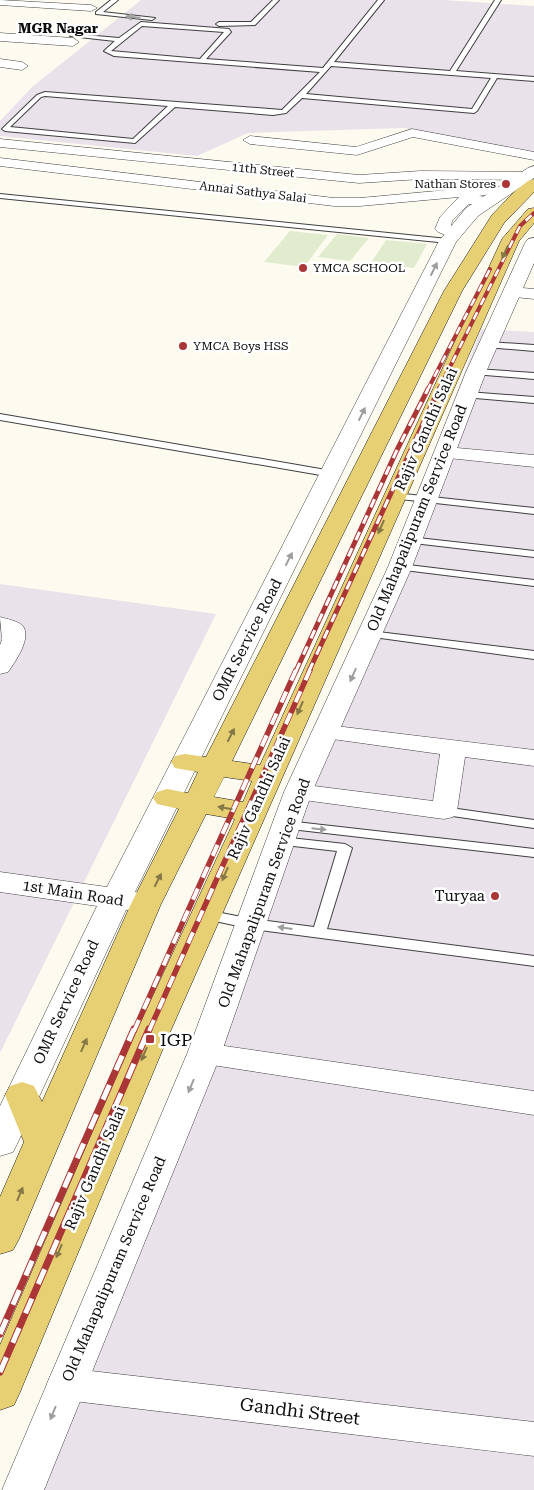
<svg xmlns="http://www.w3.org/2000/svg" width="534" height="1490" font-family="'Roboto Serif',serif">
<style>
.industrial{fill:#eae2eb}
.pitch{fill:#e0eccd}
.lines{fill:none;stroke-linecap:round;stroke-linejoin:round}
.service-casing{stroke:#404040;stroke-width:2}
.minor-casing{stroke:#404040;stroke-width:1}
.tertiary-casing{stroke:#404040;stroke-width:1}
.primary-casing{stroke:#1e1e1e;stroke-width:1}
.service{fill:#fff;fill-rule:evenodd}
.minor{fill:#fff;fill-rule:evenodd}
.tertiary{fill:#fff;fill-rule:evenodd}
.primary{fill:#e7cf74;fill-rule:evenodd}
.rail-far3-casing{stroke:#ab3638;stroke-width:4}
.rail-far2-casing{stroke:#ab3638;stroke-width:5}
.rail-far1-casing{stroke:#ab3638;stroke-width:5.5}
.rail-casing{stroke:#ab3638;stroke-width:7}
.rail-far3{stroke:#fff;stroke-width:2.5;stroke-dasharray:8;stroke-linecap:butt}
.rail-far2{stroke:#fff;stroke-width:3;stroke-dasharray:9;stroke-linecap:butt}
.rail-far1{stroke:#fff;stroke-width:4;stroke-dasharray:12;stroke-linecap:butt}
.rail{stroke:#fff;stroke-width:5;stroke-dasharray:16;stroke-linecap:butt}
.oneway{fill:#9e9e9e}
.oneway2{fill:#857846}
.poi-dot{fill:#ab3638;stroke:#fff;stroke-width:2}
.labels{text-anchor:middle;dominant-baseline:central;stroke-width:5;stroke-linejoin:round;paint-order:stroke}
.far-street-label{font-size:12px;fill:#0d0d0d;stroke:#fff}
.far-poi-label{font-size:12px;fill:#0d0d0d;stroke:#fff;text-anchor:start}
.far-neighbourhood-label{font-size:14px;font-weight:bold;fill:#0d0d0d;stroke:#fff}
.street-label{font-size:15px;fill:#0d0d0d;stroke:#fff}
.poi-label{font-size:15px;fill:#0d0d0d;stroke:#fff;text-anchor:end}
.near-poi-label{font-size:18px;fill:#0d0d0d;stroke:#fff;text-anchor:start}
.near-street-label{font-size:18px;fill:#0d0d0d;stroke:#fff}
</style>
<rect width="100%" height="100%" fill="#fdfbef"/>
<!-- industrial -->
<g class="industrial">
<path d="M141,0H444L534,6V154L404,128L248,133L197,156L0,136V121L32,87Z"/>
<path d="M481,329L534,332V1490H4L327,732Z"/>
<path d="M0,584L216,614L0,1053Z"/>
</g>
<!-- pitch -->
<g class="pitch">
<path d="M290,231L328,235L304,267L264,262Z"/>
<path d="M337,234L369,238L350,261L318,257Z"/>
<path d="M386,240L427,244L414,268L371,263Z"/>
</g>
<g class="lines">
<!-- service casing -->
<g class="service-casing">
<g id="service">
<path d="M111,0H118L103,12L155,18L152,20L96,14V12Z"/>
<path d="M273,0H279L255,25L219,26L216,24L219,22H251Z"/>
<path d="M378,0H384L334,62L450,71L495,0H501L456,71L534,77V81L497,78L477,111L474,113L302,98L286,113L273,115L175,107L135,143L5,131L2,129L37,95L45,92L282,110L320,72L114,56L104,51L115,41L70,36L73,34L119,38L141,22L229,29L231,32L206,59L323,68ZM142,26L224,32L200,59L111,51ZM331,66L491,78L472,109L306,94ZM45,96L168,106L133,139L10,127L41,97Z"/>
<path d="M0,194L448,239L452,241L448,243L0,198Z"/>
<path d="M489,342L534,345V351L486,347V343Z"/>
<path d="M476,369L534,373V379L473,374V370Z"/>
<path d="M467,392L534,397V403L464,397V393Z"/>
<path d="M0,414L332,471L337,474L332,477L0,420Z"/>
<path d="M395,493L534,508V514L391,498L390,496Z"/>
<path d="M409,537L534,551V557L405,542V538Z"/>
<path d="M400,564L534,580V586L396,569L395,567L396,565Z"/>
<path d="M370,631L534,651V659L366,636L364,634Z"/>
<path d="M444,807L534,820V828L439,814L437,811L439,808Z"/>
<path d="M287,821L534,849V857L282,828L280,825L282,822Z"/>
<path d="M281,837L345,844L352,848L327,929L534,956V966L252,929L201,918L199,915L201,912L206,910L252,919L314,927L337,851L276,844L274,841Z"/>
</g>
</g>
<!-- minor casing -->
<g class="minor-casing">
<g id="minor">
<path d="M0,0L91,5L97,8L91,11L0,5Z"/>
<path d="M0,33L73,38L79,42L73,46L0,41Z"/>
<path d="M0,59L22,62L28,66L22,70L0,67Z"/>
<path d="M412,129L534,152V160L413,137L357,155L250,144L243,140L250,136L356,147Z"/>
<path d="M0,139L359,175L421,171L527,172L532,173L534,176L527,180L421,179L359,183L0,147Z"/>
<path d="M0,158L334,198H360L491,186L498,190L496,193L479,196L487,197L489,200L482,204H469L452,221L451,227L461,233L453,238L438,232L435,229L440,217L459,197L360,206H334L0,166Z"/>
<path d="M511,287L534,289V299L505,296L503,292L505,288Z"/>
<path d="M446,447L534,455V467L439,457L436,453L439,449Z"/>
<path d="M0,617C7,619 17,621 22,625C33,637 15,662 8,672L0,674V645L2,640Z"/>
<path d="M327,725L534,750V766L465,757L457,811L453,817L444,819L289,798L285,792L289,786L298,784L433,801L440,754L318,737L315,732L318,727Z"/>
<path d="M204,1043L534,1091V1115L193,1062L189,1054L193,1046Z"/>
<path d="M65,1368L534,1422V1456L65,1400L52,1396L47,1384L52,1372Z"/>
</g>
</g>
<!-- tertiary casing -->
<g class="tertiary-casing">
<g id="tertiary">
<path d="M534,166V178L478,216L456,242L135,892L143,894L147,901L143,908L126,910L18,1142L13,1152L0,1156V1106L97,906L0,892V872L107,887L439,241L466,208L528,168Z"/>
<path d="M534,238V263L486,372L412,567L312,792L221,1054L44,1490H2L187,1054L284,792L388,567L466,372L525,243L528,239Z"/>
</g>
</g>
<!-- primary casing -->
<g class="primary-casing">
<path id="primary" d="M534,179V192L504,223L462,291L232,761L260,765L502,239L528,209L534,208V223L519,241L167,1039L20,1392L14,1405L0,1410V1345L133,1039L235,819L206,814L161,904L19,1239L13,1250L0,1254V1197L24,1142L5,1095L10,1086L22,1082L34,1086L42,1102L131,904L179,809L157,804L153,798L157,792L167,789L188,793L198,772L175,768L171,762L175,756L185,754L206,757L444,291L492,215L515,191L528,181ZM224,777L252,781L243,802L214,797Z"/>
</g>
<!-- service -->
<use href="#service" class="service"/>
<!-- minor -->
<use href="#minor" class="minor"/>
<!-- tertiary -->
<use href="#tertiary" class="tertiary"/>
<!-- primary -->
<use href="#primary" class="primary"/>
<!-- rail-far3 casing -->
<g class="rail-far3-casing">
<g id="rail-far3">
<path d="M427,391L490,269"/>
<path d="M438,391L520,226L534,213"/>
</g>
</g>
<!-- rail-far2 casing -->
<g class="rail-far2-casing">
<g id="rail-far2">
<path d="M296,671L397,450L428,389"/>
<path d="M309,671L439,389"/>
</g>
</g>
<!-- rail-far1 casing -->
<g class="rail-far1-casing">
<g id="rail-far1">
<path d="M134,1031L296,670"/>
<path d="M149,1031L310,670"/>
</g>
</g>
<!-- rail casing -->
<g class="rail-casing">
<g id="rail">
<path d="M0,1334L134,1029"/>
<path d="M0,1372L149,1029"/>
</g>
</g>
<!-- rail-far3 -->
<use href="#rail-far3" class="rail-far3"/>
<!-- rail-far2 -->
<use href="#rail-far2" class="rail-far2"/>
<!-- rail-far1 -->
<use href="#rail-far1" class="rail-far1"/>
<!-- rail -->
<use href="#rail" class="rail"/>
</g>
<!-- one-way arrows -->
<defs><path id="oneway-solid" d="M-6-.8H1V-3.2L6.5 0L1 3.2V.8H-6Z" transform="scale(1.25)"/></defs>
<g class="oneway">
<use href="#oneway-solid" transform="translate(133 17) rotate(-175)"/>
<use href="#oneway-solid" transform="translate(434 269) rotate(-64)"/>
<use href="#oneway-solid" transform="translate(362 414) rotate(-64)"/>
<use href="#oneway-solid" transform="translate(289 559) rotate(-63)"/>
<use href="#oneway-solid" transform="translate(353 675) rotate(114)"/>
<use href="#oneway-solid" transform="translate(319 829) rotate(6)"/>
<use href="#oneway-solid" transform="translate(285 928) rotate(-172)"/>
<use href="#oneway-solid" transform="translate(191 1086) rotate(113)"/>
<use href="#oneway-solid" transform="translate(53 1413) rotate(112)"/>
</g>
<g class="oneway2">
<use href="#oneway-solid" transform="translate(505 252) rotate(114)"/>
<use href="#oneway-solid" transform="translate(381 527) rotate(114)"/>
<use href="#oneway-solid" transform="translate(300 708) rotate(114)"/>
<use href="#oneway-solid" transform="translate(231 735) rotate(-63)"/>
<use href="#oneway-solid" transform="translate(225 808) rotate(-170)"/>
<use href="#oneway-solid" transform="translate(225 874) rotate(114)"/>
<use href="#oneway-solid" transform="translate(158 880) rotate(-63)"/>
<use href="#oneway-solid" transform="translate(84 1045) rotate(-66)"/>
<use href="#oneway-solid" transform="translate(144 1054) rotate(113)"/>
<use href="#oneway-solid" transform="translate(20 1194) rotate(-67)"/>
<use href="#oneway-solid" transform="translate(59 1251) rotate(113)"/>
</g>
<!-- markers -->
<g class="poi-dot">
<circle cx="506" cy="184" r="5"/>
<circle cx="303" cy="268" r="5"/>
<circle cx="183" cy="346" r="5"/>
<circle cx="495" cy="896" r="5"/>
<rect x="145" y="1034" width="10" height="10" rx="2.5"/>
</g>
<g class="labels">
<!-- far-street labels -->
<g class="far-street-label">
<text transform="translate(263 170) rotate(6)">11th Street</text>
<text transform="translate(253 192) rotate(7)">Annai Sathya Salai</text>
</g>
<!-- far-poi labels -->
<g class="far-poi-label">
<text x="496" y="184" text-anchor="end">Nathan Stores</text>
<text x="313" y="268">YMCA SCHOOL</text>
<text x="193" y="346">YMCA Boys HSS</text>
</g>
<!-- far-neighbourhood labels -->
<g class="far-neighbourhood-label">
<text x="58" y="28">MGR Nagar</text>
</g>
<!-- street labels -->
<g class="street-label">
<text transform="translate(426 429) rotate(-66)">Rajiv Gandhi Salai</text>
<text transform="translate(417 518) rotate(-68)">Old Mahapalipuram Service Road</text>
<text transform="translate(247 640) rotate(-63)">OMR Service Road</text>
<text transform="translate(259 798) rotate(-66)">Rajiv Gandhi Salai</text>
<text transform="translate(73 893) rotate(9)">1st Main Road</text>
<text transform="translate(264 893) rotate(-70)">Old Mahapalipuram Service Road</text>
<text transform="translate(66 1002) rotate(-65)">OMR Service Road</text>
<text transform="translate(95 1168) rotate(-67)">Rajiv Gandhi Salai</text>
<text transform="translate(114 1269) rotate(-67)">Old Mahapalipuram Service Road</text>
</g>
<!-- poi labels -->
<g class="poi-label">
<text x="485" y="896">Turyaa</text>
</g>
<!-- near-poi labels -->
<g class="near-poi-label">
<text x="160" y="1039">IGP</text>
</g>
<!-- near-street labels -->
<g class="near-street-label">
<text transform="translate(300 1411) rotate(7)">Gandhi Street</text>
</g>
</g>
</svg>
